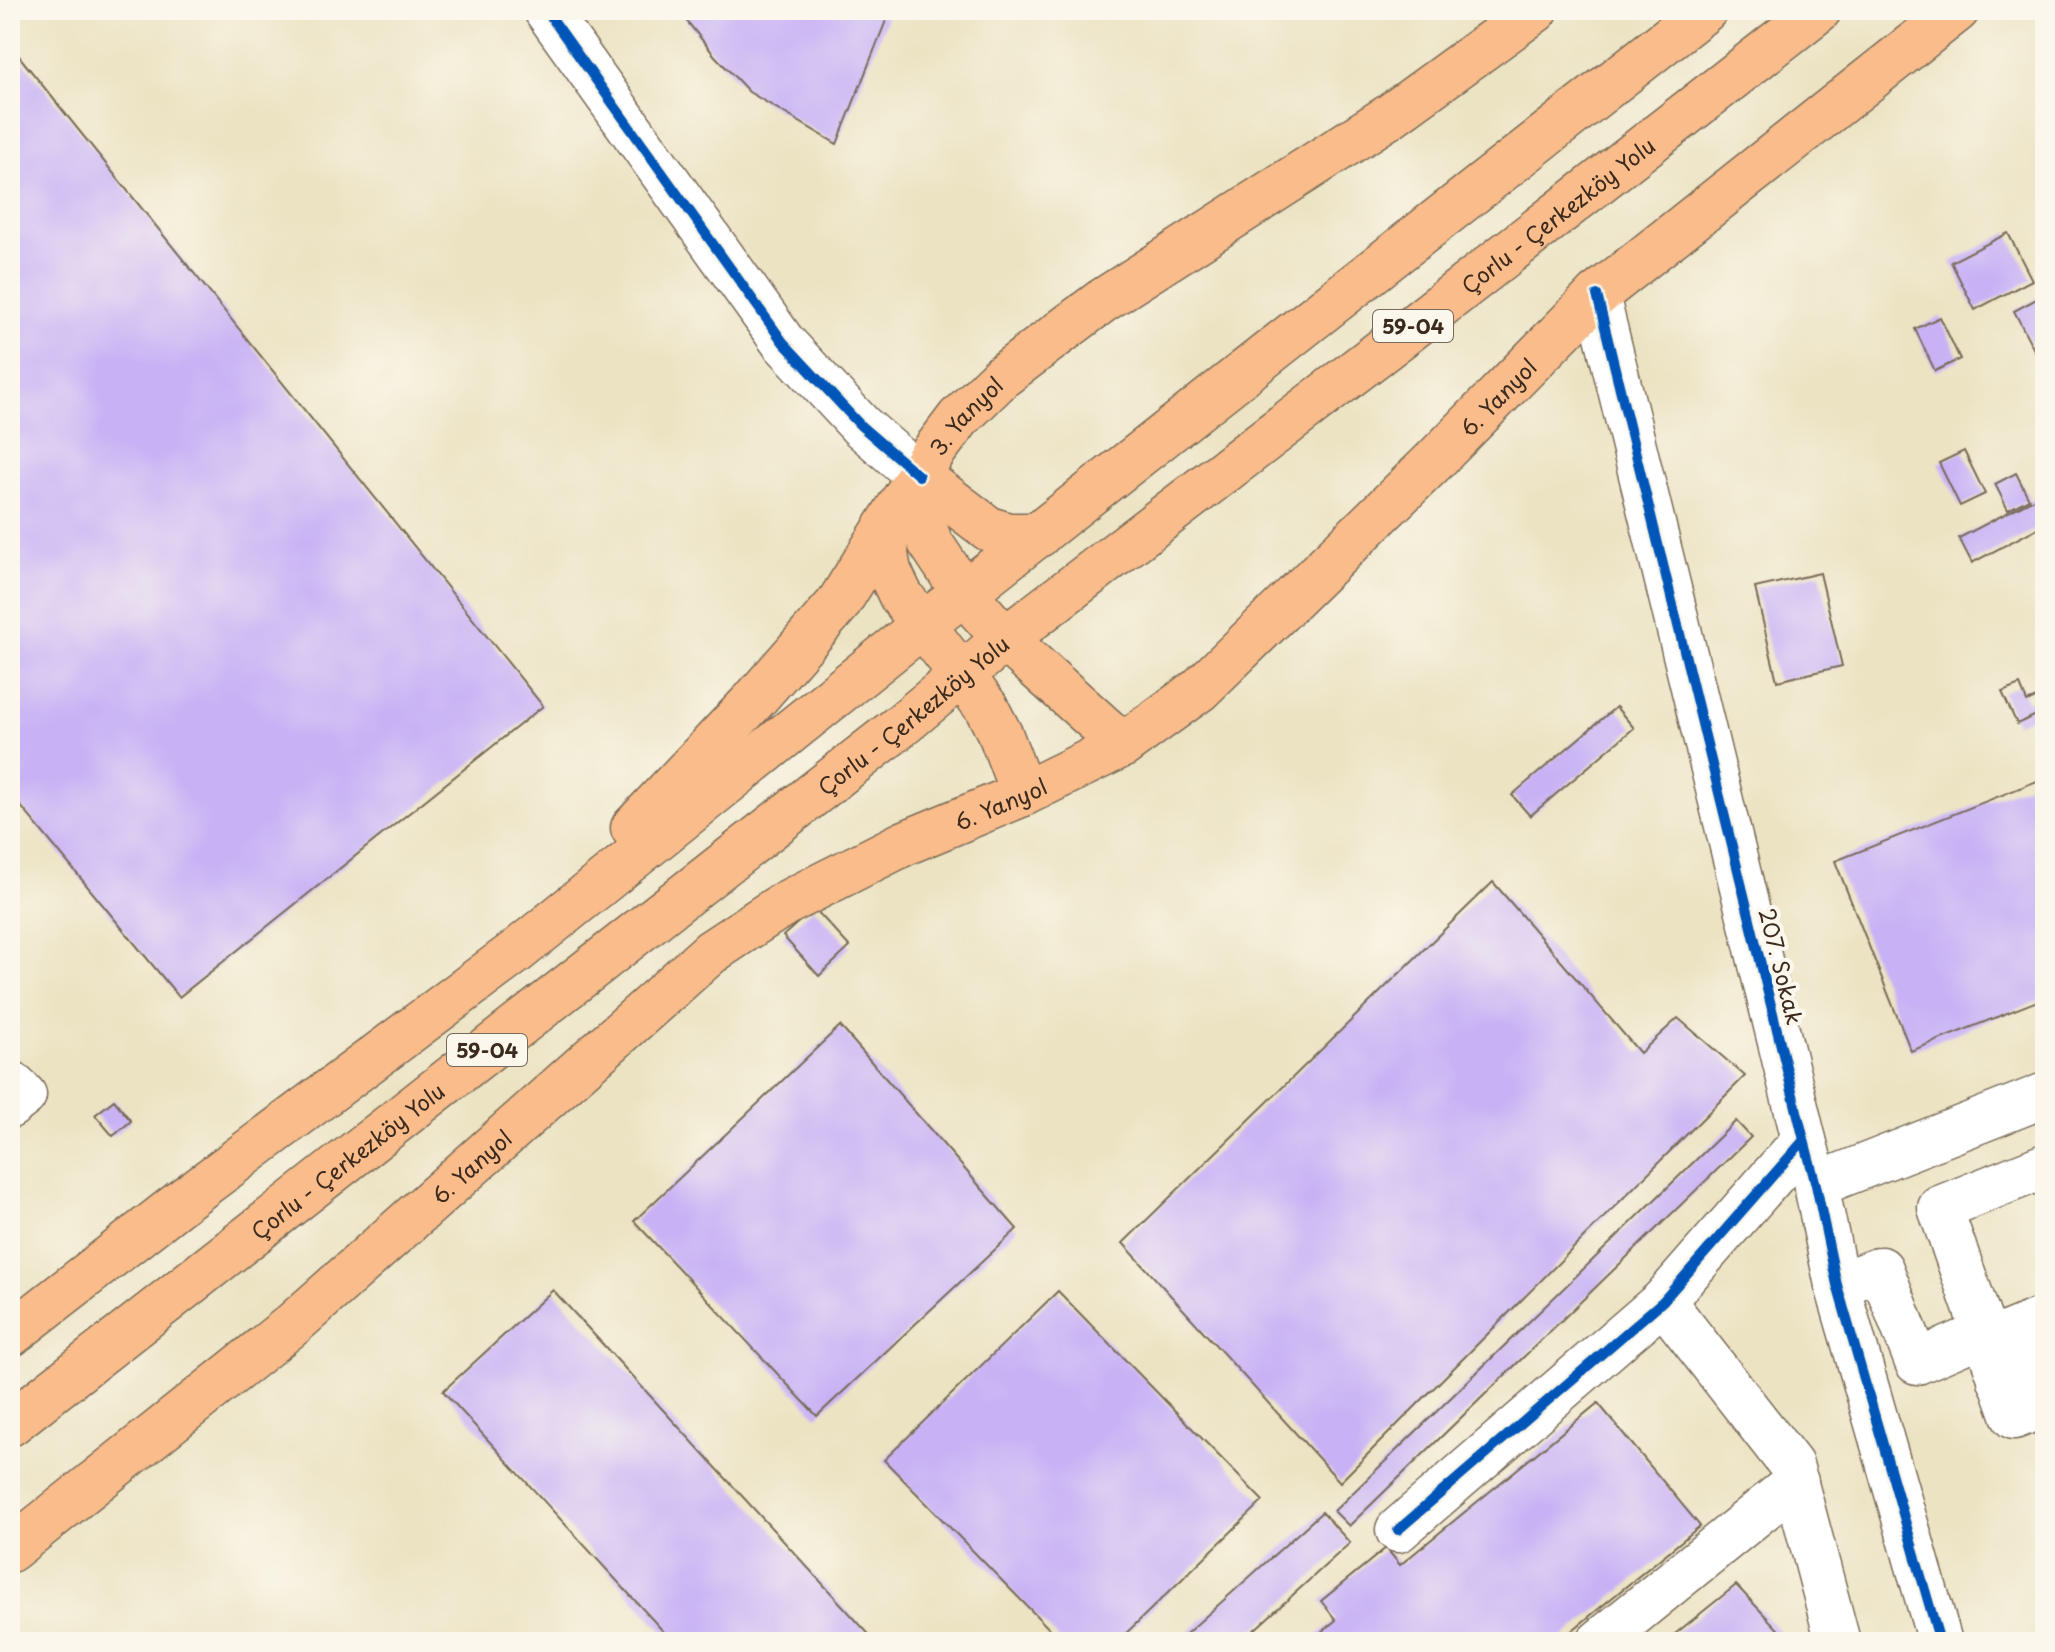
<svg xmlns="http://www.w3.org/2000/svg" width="2055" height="1652" font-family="'Playpen Sans',sans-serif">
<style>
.building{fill:#c8b2f5}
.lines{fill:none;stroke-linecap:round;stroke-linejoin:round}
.minor-casing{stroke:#796b58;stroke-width:47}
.major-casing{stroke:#796b58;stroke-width:47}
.minor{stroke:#fff;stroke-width:44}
.major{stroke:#f9bc8a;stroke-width:44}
.cycleway-casing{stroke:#fbf7ec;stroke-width:15}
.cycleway{stroke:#0057b8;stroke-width:10}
.labels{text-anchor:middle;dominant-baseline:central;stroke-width:8;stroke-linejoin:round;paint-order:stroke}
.shield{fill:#fbf7ec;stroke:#75685c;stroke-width:2}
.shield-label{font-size:20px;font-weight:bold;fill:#3b2a1e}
.street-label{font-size:22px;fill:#3b2a1e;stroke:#fbf7ec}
</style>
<rect width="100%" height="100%" fill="#fbf7ec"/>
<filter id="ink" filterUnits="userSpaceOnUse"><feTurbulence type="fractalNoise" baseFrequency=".0125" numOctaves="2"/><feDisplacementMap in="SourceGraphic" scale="16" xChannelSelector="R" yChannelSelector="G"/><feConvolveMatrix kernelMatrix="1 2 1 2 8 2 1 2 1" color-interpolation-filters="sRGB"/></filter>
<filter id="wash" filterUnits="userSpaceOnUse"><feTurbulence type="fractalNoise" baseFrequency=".006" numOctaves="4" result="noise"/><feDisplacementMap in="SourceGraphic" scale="32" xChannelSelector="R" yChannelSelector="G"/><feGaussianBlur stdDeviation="1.8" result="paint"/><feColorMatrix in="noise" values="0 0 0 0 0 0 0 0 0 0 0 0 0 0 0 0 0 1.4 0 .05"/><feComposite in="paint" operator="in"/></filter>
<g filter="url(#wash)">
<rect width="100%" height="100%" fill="#ece3c3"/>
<g id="blocks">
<!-- building -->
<g class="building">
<path d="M678,10H874L887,18L837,144L749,92L715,56Z"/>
<path d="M10,45L543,706L179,997L10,793Z"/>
<path d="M2008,233L2032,280L1975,310L1951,262Z"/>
<path d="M2042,296L2045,302V371L2014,311Z"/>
<path d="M1940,317L1960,359L1935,371L1915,329Z"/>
<path d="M1964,451L1985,494L1960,506L1939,463Z"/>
<path d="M2016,473L2029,499L2008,510L1995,484Z"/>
<path d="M2045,493V524L1972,563L1959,538Z"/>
<path d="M1820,573L1842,666L1777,681L1755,588Z"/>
<path d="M2020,685L2027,702L2045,694V711L2017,724L2002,692Z"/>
<path d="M1616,707L1634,728L1530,816L1512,795Z"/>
<path d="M2045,778V998L1911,1051L1835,861Z"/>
<path d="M1493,882L1640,1053L1678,1018L1745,1076L1340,1482L1123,1243Z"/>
<path d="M814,908L850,947L819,976L783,936Z"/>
<path d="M840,1026L1017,1229L817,1416L634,1221Z"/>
<path d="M114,1100L131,1121L113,1136L95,1115Z"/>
<path d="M1736,1121L1751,1137L1349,1526L1334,1511Z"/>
<path d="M553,1290L876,1642H673L443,1391Z"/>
<path d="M1058,1291L1263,1501L1117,1642H1062L884,1460Z"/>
<path d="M1598,1403L1700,1526L1558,1642H1309L1336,1620L1321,1601L1386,1548L1400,1565Z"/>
<path d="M1322,1512L1350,1543L1241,1642H1177Z"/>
<path d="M1736,1585L1790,1642H1665Z"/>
</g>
</g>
</g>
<g filter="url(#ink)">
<use href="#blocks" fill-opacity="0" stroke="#796b58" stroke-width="2"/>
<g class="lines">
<!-- minor casing -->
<g class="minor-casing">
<g id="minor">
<path d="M546,10L783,342L861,426L919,476"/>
<path d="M1597,295L1804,1140L1816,1185L1837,1285L1940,1642"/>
<path d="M10,1082L24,1095L10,1106"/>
<path d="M2045,1166L1940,1208L2014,1417L2045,1405"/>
<path d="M1816,1185L2045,1095"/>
<path d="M1837,1285L1881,1269L1917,1362L1984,1333"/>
<path d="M1663,1301L1791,1465L1838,1642"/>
<path d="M1987,1342L2045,1318"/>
<path d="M2000,1380L2045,1362"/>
<path d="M1398,1530L1663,1301L1804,1140"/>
<path d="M1599,1642L1796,1482"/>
</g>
</g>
<!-- major casing -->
<g class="major-casing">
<g id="major">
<path d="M919,476L920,514L930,542L964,593L1005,639L1123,745"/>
<path d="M919,476L989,529L1008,535H1039"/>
<path d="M888,526L886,554L889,571L901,596L986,707L1001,736L1023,794"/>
<path id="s1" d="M633,828L756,698L838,604L934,451L959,418L1001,377L1102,301L1390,116L1536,10"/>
<path d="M10,1335L181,1202L517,951L923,625L1705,10"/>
<path id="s2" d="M10,1424L898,728L1005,639L1413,327L1819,10"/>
<path id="s3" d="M10,1550L292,1325L711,952L784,904L905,843L1023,794L1123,745L1199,690L1435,460L1597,295L1957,10"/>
</g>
</g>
<!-- minor -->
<use href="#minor" class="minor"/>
<!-- major -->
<use href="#major" class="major"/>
<!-- cycleway casing -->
<g class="cycleway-casing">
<g id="cycleway">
<path d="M546,10L783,342L861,426L919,476"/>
<path d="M1597,295L1804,1140L1816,1185L1837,1285L1940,1642"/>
<path d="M1398,1530L1663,1301L1804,1140"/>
</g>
</g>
<!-- cycleway -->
<use href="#cycleway" class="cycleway"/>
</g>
</g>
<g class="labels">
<!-- shield labels -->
<g class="shield">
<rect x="1373" y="310" width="80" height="32" rx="6"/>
<rect x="447" y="1034" width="80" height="32" rx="6"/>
</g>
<g class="shield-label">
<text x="1413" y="326">59-04</text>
<text x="487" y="1050">59-04</text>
</g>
<!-- street labels -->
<g class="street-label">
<text stroke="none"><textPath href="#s2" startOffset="1964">Çorlu - Çerkezköy Yolu</textPath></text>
<text stroke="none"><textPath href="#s3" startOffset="1896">6. Yanyol</textPath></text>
<text stroke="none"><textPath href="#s1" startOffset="532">3. Yanyol</textPath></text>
<text stroke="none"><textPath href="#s2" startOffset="1148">Çorlu - Çerkezköy Yolu</textPath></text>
<text stroke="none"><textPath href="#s3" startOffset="1248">6. Yanyol</textPath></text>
<text transform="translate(1782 966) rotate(76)">207. Sokak</text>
<text stroke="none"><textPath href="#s2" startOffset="428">Çorlu - Çerkezköy Yolu</textPath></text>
<text stroke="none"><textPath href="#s3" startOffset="600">6. Yanyol</textPath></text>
</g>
</g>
<!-- margin -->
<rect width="2055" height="1652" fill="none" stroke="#fbf7ec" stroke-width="40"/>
</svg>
